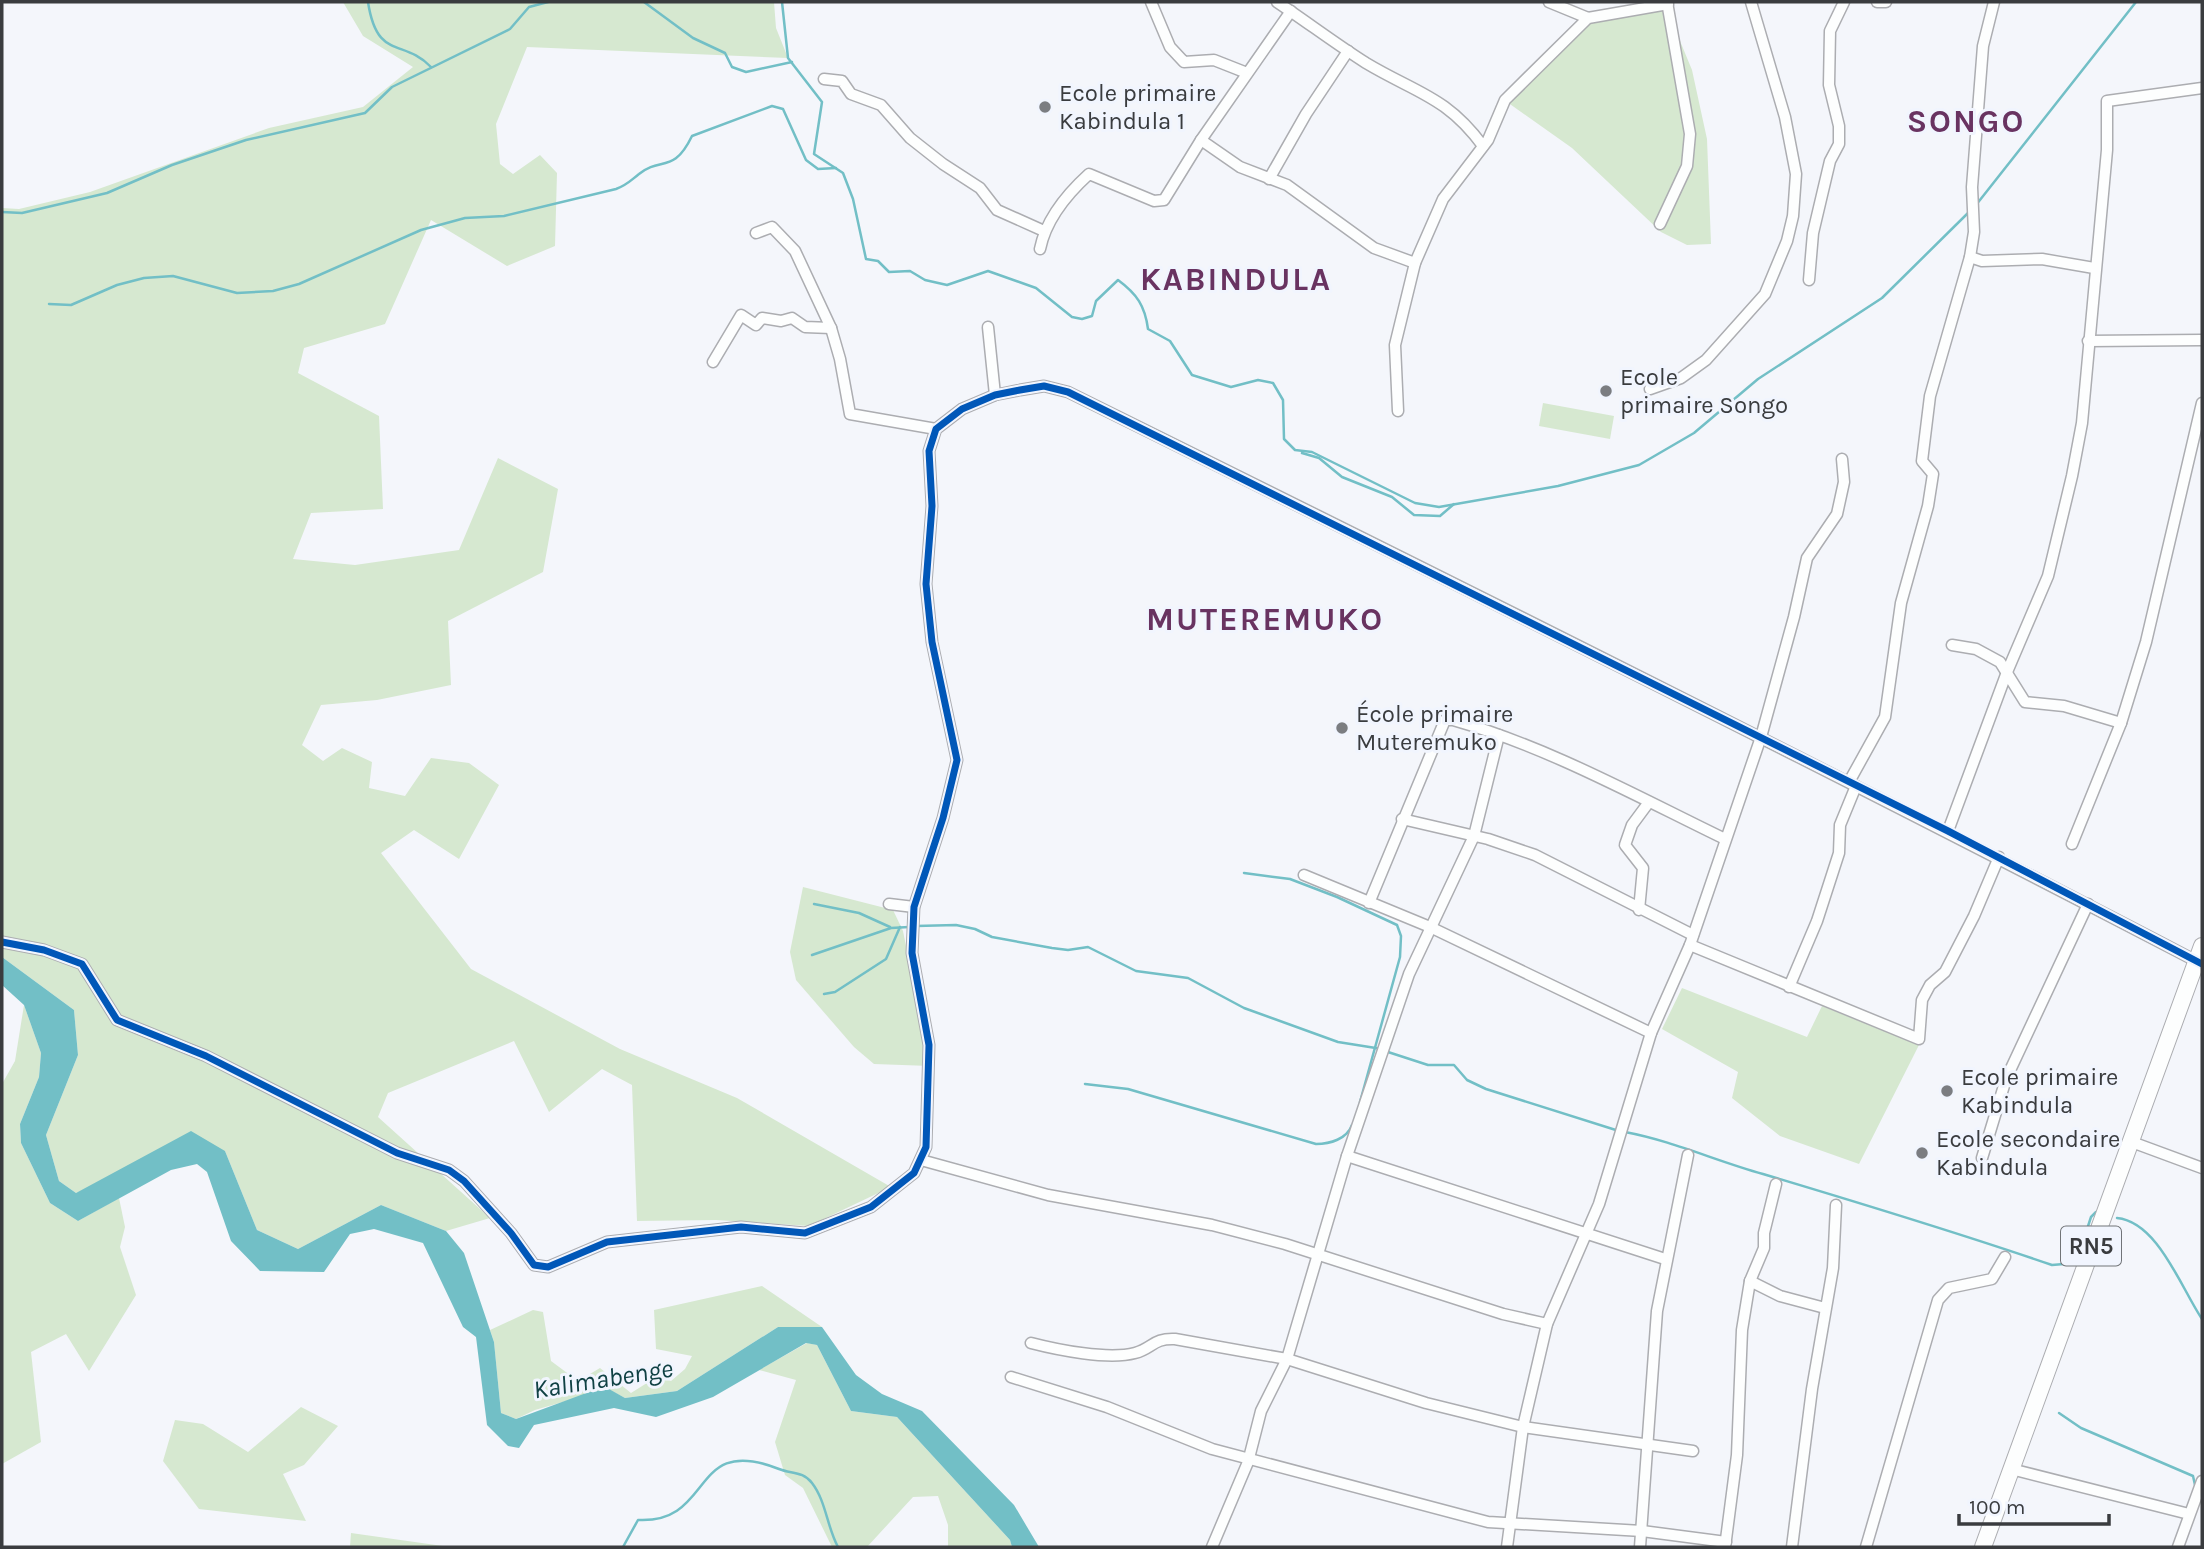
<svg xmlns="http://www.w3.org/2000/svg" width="2204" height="1549" font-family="Karla,sans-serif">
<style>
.green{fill:#d6e8d0}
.water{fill:#72bfc6}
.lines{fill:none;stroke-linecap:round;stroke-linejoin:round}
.stream{stroke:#72bfc6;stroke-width:2.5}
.minor-casing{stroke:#acadb1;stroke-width:13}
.highway-casing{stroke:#acadb1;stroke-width:18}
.minor{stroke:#fdfefe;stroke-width:10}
.highway{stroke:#fdfefe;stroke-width:16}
.cycleway-casing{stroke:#f1f5fe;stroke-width:11}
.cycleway{stroke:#0057b8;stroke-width:7}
.poi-dot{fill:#7b7d81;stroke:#f1f5fe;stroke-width:2.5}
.labels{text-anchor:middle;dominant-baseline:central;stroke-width:6;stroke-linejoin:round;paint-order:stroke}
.shield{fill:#f1f5fe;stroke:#717478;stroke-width:2}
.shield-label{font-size:23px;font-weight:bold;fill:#3a3c3f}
.poi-label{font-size:24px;fill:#3a3c3f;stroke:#f1f5fe;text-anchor:start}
.water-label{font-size:26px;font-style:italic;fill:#104144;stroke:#f1f5fe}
.district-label{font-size:32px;font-weight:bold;letter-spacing:2px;fill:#693361;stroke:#f1f5fe}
</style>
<rect width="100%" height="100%" fill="#f4f6fb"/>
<!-- green -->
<g class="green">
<path d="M343,2H774L776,28L788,58L527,47L496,124L500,164L513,174L540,155L557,173L555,246L507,266L431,220L385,324L304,348L298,373L379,416L383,509L311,513L293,559L355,565L459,550L498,458L558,489L543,572L448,621L451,685L377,700L321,705L302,745L323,761L342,748L372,762L369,788L405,796L431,758L469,763L499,785L459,859L414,830L381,853L471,969L620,1049L737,1098L891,1187L809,1226L716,1220L637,1221L632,1085L602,1069L549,1112L514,1041L388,1093L378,1117L490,1218L446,1231L381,1205L298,1249L257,1230L225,1151L97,1184L76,1193L59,1181L46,1135L78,1055L74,1010L2,957V208L19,209L90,192L269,128L363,107L413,67L363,36Z"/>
<path d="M1666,7L1692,70L1707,139L1711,244L1687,245L1661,232L1572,148L1507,102L1586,21Z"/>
<path d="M1543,403L1614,416L1610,439L1539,426Z"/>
<path d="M803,887L893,910L903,931L930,1066L874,1064L854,1047L796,980L790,952Z"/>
<path d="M1682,988L1807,1037L1822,1006L1919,1045L1859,1164L1780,1136L1732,1098L1738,1072L1662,1029Z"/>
<path d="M24,1005L41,1053L39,1077L20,1124L21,1143L50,1203L78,1221L119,1198L125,1227L120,1247L136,1295L89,1371L66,1334L31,1352L41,1442L2,1464V1084L15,1061Z"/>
<path d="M762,1286L822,1327H778L677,1391L625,1398L608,1389L535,1410L516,1419L501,1413L494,1342L490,1330L533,1310L543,1312L551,1361L578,1381L600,1368L631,1393L658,1376L671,1381L685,1369L692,1356L656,1349L654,1310Z"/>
<path d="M807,1343L817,1345L851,1411L897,1417L1010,1540L1012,1547H948V1525L938,1496L913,1497L867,1547H832L803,1488L785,1475L775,1442L796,1380L759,1370Z"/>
<path d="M301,1407L338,1426L304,1465L283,1474L306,1521L199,1509L163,1461L175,1420L203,1424L248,1452Z"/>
<path d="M351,1533L450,1547H350Z"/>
</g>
<!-- water -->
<path class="water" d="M2,957L74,1010L78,1055L46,1135L59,1181L76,1193L191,1131L225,1151L257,1230L298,1249L381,1205L446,1231L464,1253L494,1342L501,1413L516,1419L589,1392L609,1389L625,1398L677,1391L778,1327H822L856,1375L882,1394L922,1411L1014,1505L1039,1547H1012L1010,1540L897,1417L851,1411L817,1345L806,1343L713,1397L656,1417L614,1408L534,1425L519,1448L508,1446L487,1425L476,1337L463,1327L423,1243L374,1229L350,1234L324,1272L260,1271L231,1241L207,1172L197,1164L171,1170L78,1221L50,1203L21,1143L20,1124L39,1077L41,1053L24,1005L2,985Z"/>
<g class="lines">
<!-- stream -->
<g class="stream">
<path d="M368,2C377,61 403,38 431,67"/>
<path d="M644,2L693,38L725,53L732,67L746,72L792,62"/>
<path d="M782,2L788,58L822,102L814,154L843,173L853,199L866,259L878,261L889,272L910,271L925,280L947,285L988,271L1036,288L1072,317L1082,319L1092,316L1096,301L1118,280C1137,294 1145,306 1148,329L1170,341L1192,375L1231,387L1258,380L1273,383L1283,400L1284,439L1295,450L1312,452L1415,503L1439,507L1558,486L1639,465L1694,433L1758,379L1882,298L1969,212"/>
<path d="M1976,205L2136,2"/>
<path d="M2,212L22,213L107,193L172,165L246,140L365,113L392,87L510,29L529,7L548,2"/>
<path d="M49,304L71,305L117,285L144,278L173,276L237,293L273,291L299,284L421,230L465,218L504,216L616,189C627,185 630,181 639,174C661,156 673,175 692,136L772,106L783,109L806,160L818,169L836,168"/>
<path d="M1302,453L1319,458L1342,477L1392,497L1414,515L1440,516L1454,504"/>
<path d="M1244,873L1290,879L1337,897L1397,925L1401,936L1400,957L1360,1102"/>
<path d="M814,904L859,913L890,927"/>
<path d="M916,926L956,925L975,929L992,937L1052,948L1068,950L1088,947L1136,971L1188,978L1244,1008L1338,1042L1382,1049"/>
<path d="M812,955L891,928L909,927"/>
<path d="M824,994L835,992L886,959L900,927"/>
<path d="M1388,1052L1428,1065H1454L1467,1080L1486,1089L1619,1131"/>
<path d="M1085,1084L1128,1089L1316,1144C1330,1144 1347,1139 1352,1125"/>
<path d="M1625,1132C1673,1141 1716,1161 1763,1174C1860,1203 1956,1232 2052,1265L2076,1263L2091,1217L2096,1212"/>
<path d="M2117,1218C2158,1222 2181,1288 2202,1319"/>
<path d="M2059,1413L2081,1428L2193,1476L2195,1485"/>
<path d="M623,1547L638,1520C715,1524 689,1433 779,1469C791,1474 803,1471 812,1483C826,1501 827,1527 838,1547"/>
</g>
<!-- minor casing -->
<g class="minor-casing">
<g id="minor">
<path d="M1151,2L1170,47L1184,62L1214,60L1247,73"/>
<path d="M1277,2C1307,22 1336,44 1366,63C1416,93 1446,96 1483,146"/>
<path d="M1549,2L1588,18"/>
<path d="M1877,2H1886"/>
<path d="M824,79L842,81L851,94L881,105L910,138L943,164L980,188L997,210L1044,231"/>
<path d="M1201,140L1240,167L1287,185L1374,248L1415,263"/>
<path d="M1269,179L1306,114L1348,51"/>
<path d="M1660,224L1687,166L1690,134L1667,2"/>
<path d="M756,233L772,227L795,251L831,328L840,359L850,414L936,429"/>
<path d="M1040,249C1046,219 1067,194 1089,174L1154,201L1164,200L1201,140L1291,11"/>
<path d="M1970,257L1982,261L2042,259L2094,268"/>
<path d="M1809,280L1813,233L1830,161L1839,144V126L1829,85L1830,31L1844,2"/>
<path d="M988,327L995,395"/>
<path d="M2088,341L2202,340"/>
<path d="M713,362L741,315L756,325L762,318L781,321L792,318L805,327L831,328"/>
<path d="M1650,389L1681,378L1706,360L1765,294L1787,241L1793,216L1796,174L1785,117L1751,2"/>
<path d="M1398,411L1395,345L1415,263L1443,199L1488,140L1505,100L1588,18L1668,4"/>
<path d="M1952,645L1976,649L2000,662L2025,702L2064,706L2121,723"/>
<path d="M1849,782L1885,717L1901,603L1928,506L1933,474L1922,461L1930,396L1970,257L1974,232L1972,187L1983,46L1994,2"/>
<path d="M1402,819L1488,839L1535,855L1693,935"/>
<path d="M1948,831L2007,672L2048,576L2072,476L2082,423L2107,150V101L2202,88"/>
<path d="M2072,844L2121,723L2146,642L2202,403"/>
<path d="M1304,875L1430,927L1651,1033"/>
<path d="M1369,903L1445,720H1453C1548,747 1636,796 1725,839"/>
<path d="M889,904L914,907"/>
<path d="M1639,910L1643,868L1625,845L1632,825L1649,802"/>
<path d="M2,942L44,950L82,964L117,1020L206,1056L397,1153L449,1170L464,1181L511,1233L534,1265L548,1267L607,1242L741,1227L805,1233L871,1207L914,1173L926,1147L929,1045L912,953L914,907L943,818L957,760L932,642L926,584L932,506L929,451L936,429L962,409L995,395L1020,390L1044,386L1068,392C1447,579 1825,768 2200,963"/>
<path d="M1690,945L1919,1039L1922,1000L1930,985L1945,972L1974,916L1999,857"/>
<path d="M1789,987L1817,921L1839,853L1840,825L1856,786"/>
<path d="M2129,1141L2202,1168"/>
<path d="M1347,1156L1665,1259"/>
<path d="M1982,1158L2006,1079L2088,904"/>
<path d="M921,1160L1048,1195L1212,1225L1285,1244L1503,1314L1547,1324"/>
<path d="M1750,1281L1780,1296L1825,1308"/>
<path d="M1031,1343C1058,1350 1108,1360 1135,1353C1153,1348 1153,1338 1175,1339L1287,1359L1426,1403L1523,1427L1693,1451"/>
<path d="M1011,1377L1107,1407L1212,1449L1488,1522L1642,1531L1726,1542"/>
<path d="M2011,1469L2189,1514"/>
<path d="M1212,1547L1248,1462L1261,1411L1287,1359L1347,1156L1409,974L1474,836L1499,735"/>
<path d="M1507,1547L1523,1427L1547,1324L1599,1204L1651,1033L1690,945L1761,737L1794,617L1807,558L1837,514L1844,482L1842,459"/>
<path d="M1640,1547L1657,1311L1688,1155"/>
<path d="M1725,1547L1737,1455L1742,1330L1750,1281L1764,1248V1233L1776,1184"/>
<path d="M1792,1547L1812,1389L1833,1268L1836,1205"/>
<path d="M1866,1547L1938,1300L1949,1288L1992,1279L2005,1257"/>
<path d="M2178,1547L2202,1481"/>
</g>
</g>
<!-- highway casing -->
<g class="highway-casing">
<path id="highway" d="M1983,1547L2202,946"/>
</g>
<!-- minor -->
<use href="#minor" class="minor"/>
<!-- highway -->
<use href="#highway" class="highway"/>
<!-- cycleway casing -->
<g class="cycleway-casing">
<path id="cycleway" d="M2,942L44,950L82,964L117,1020L206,1056L397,1153L449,1170L464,1181L511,1233L534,1265L548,1267L607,1242L741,1227L805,1233L871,1207L914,1173L926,1147L929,1045L912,953L914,907L943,818L957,760L932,642L926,584L932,506L929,451L936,429L962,409L995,395L1020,390L1044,386L1068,392L1948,831L2202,964"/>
</g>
<!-- cycleway -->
<use href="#cycleway" class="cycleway"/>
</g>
<!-- markers -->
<g class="poi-dot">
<circle cx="1045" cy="107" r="7"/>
<circle cx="1606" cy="391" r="7"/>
<circle cx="1342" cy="728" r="7"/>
<circle cx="1947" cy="1091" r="7"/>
<circle cx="1922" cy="1153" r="7"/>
</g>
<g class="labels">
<!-- shield labels -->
<rect class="shield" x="2061" y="1226.5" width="60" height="39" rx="5"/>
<g class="shield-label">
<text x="2091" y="1246">RN5</text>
</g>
<!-- poi labels -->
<g class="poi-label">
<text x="1059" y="93">Ecole primaire<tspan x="1059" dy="28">Kabindula 1</tspan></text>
<text x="1620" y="377">Ecole<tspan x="1620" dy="28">primaire Songo</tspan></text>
<text x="1356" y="714">École primaire<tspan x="1356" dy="28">Muteremuko</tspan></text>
<text x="1961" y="1077">Ecole primaire<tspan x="1961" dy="28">Kabindula</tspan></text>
<text x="1936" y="1139">Ecole secondaire<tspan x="1936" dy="28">Kabindula</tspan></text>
</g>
<!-- water labels -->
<g class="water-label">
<text transform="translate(603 1379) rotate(-9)">Kalimabenge</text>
</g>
<!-- district labels -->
<g class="district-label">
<text x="1966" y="121">SONGO</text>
<text x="1236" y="279">KABINDULA</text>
<text x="1265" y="619">MUTEREMUKO</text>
</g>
</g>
<!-- border -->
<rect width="2204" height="1549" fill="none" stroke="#3a3c3f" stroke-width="7"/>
<!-- scale -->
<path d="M1959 1514v10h150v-10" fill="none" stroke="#3a3c3f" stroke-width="3.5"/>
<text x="1969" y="1514" font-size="21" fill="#3a3c3f" stroke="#f1f5fe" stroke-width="5" paint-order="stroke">100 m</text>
</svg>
